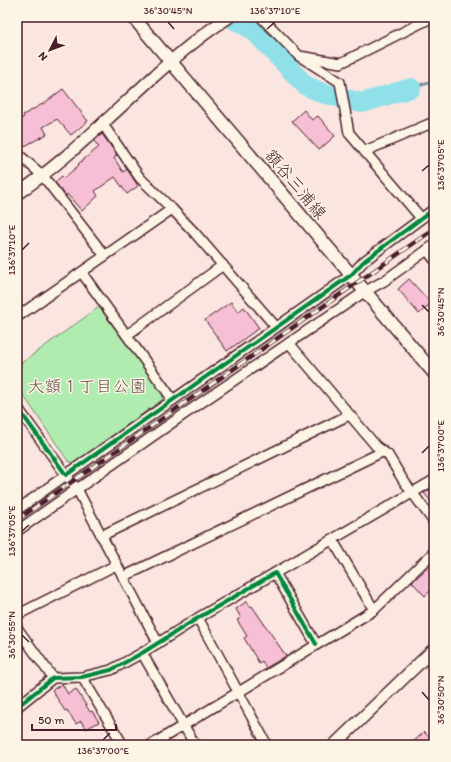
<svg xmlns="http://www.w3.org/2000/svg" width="451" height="762" font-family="Itim,'Klee One',sans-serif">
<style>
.green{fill:#b0ebb0;stroke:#7d856e}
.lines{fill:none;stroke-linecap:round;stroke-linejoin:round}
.stream{stroke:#73939d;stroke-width:3.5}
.river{stroke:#8fe0e9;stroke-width:20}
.building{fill:#f7bfd5;stroke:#4a1f2b}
.minor-casing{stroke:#4a1f2b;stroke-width:12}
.tertiary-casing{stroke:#4a1f2b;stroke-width:14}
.secondary-casing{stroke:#4a1f2b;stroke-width:15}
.minor{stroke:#fcf5e5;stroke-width:9}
.tertiary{stroke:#fcf5e5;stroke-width:11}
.secondary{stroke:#fcf5e5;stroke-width:12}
.rail-casing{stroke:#4a1f2b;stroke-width:4.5}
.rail{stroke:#fcf5e5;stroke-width:3;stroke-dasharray:9;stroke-linecap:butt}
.cycleway-casing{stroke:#fcf5e5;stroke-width:6}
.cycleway{stroke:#00873e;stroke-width:4}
.ticks{fill:none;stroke:#4a1f2b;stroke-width:1.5}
.labels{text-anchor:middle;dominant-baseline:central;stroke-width:3;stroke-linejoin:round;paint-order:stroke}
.street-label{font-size:17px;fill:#4a1f2b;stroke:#fcf5e5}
.park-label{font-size:17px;fill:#64524c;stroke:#fcf5e5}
.neatline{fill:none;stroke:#4a1f2b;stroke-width:1.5}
.ticks-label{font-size:10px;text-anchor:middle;fill:#4a1f2b}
</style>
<rect width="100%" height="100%" fill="#fae5e0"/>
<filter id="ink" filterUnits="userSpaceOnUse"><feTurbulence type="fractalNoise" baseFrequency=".025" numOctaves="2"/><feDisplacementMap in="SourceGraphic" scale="8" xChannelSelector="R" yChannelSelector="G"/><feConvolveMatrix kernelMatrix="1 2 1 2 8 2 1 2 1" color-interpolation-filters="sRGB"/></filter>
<g filter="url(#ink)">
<!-- green -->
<path class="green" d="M99,307L163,394L162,400L74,463L68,461L17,386V366Z"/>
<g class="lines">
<!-- stream -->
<path class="stream" d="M411,88L434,81"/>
<!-- river -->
<path class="river" d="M230,17L253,30L305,85L322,93L362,103L411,88"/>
</g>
<!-- building -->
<g class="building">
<path d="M63,89L88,121L71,135L57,119L43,127L47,134L21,148H20L17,143V121L24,117L23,115L46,102Z"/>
<path d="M304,110L312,120L318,116L335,136L319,150L292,121Z"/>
<path d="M102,134L117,155L114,158L123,172L127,169L138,186L127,194L115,177L95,191L98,196L82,211L67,194L66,196L55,182L62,176L64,178L79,165L78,164L99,147L94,141Z"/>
<path d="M409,279L431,303L419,314L398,289Z"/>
<path d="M231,302L238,312L244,307L259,328L227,351L205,320Z"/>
<path d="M434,487V505L424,493Z"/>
<path d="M434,562V587L425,596L412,582Z"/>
<path d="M247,601L250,607L252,606L286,656L266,668L262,661L259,663L244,638L247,636L237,620L241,618L236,609Z"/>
<path d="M62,684L68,694L76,689L90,712L92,711L99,722L86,729L81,721L76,724L67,710L65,711L52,690Z"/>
<path d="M424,732L434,742V745H410Z"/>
</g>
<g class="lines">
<!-- minor casing -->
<g class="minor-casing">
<g id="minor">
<path d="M261,17L299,56L341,63L433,17"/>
<path d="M299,56L340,82L349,133L421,218"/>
<path d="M365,151L434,122"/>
<path d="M17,153L43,176L105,256"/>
<path d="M172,209L194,232L276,327"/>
<path d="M427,250L434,259"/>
<path d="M82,273L173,400"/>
<path d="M17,317L172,209L140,178L102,123"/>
<path d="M127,335L223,265"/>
<path d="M289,343L376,446L388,455L403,480L434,522"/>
<path d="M17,407L66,475L351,275L364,261L434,209"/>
<path d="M17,510L66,475L77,489L158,643"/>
<path d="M17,531L183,415L364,292L384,281L434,245"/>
<path d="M101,536L349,415"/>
<path d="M332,539L374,610"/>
<path d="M275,573L434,480"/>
<path d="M123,577L382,452"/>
<path d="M17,615L116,565"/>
<path d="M198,618L267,745"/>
<path d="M17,628L53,678"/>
<path d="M142,653L195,745"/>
<path d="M82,677L123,745"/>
<path d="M17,707L53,678L82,677L111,670L142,653L198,618L275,573L316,644"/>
<path d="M151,745L374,610L434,552"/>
</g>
</g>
<!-- tertiary casing -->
<g class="tertiary-casing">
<g id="tertiary">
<path d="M17,194C65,161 107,119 151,79C175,57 201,35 229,17"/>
<path d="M334,745L434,649"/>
</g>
</g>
<!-- secondary casing -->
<g class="secondary-casing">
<path id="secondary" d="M133,17L434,373"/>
</g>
<!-- minor -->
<use href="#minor" class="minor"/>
<!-- tertiary -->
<use href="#tertiary" class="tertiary"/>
<!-- secondary -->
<use href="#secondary" class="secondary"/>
<!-- rail casing -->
<g class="rail-casing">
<path id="rail" d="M17,520L434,229"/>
</g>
<!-- rail -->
<use href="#rail" class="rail"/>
<!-- cycleway casing -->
<g class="cycleway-casing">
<g id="cycleway">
<path d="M17,407L66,475L351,275L364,261L434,209"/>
<path d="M17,707L53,678L82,677L111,670L142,653L198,618L275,573L316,644"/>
</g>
</g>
<!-- cycleway -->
<use href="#cycleway" class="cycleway"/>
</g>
</g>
<!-- ticks -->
<path class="ticks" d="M168,22L174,29M267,29L275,22M422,171L429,165M22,250L29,243M422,305L429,312M422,453L429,446M22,531L29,525M22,635L29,642M422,692L429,700M103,740L110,733"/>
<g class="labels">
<!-- street labels -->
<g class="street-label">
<text transform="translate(296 184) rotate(50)">額谷三浦線</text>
</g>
<!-- park labels -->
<g class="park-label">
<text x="87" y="386">大額１丁目公園</text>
</g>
</g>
<!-- margin -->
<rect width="451" height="762" fill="none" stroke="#fcf5e5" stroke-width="44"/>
<!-- north arrow -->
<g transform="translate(50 50) rotate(228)" stroke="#fcf5e5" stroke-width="3" paint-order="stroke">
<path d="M0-3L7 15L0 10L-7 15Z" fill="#4a1f2b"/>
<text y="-6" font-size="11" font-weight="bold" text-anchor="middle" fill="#4a1f2b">N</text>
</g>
<!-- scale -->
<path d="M32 724v6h84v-6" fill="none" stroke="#4a1f2b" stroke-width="2"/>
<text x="38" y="724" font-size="12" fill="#4a1f2b" stroke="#fcf5e5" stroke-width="3" paint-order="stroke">50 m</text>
<rect x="22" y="22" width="407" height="718" class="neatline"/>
<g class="ticks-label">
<text x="168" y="14">36°30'45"N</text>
<text x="275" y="14">136°37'10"E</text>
<text transform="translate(440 165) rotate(-90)" y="4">136°37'05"E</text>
<text transform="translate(11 250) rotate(-90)" y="4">136°37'10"E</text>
<text transform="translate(440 312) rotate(-90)" y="4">36°30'45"N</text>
<text transform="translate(440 446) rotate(-90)" y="4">136°37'00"E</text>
<text transform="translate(11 531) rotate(-90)" y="4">136°37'05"E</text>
<text transform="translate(11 635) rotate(-90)" y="4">36°30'55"N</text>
<text transform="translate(440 700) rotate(-90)" y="4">36°30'50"N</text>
<text x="103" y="754">136°37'00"E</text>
</g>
</svg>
